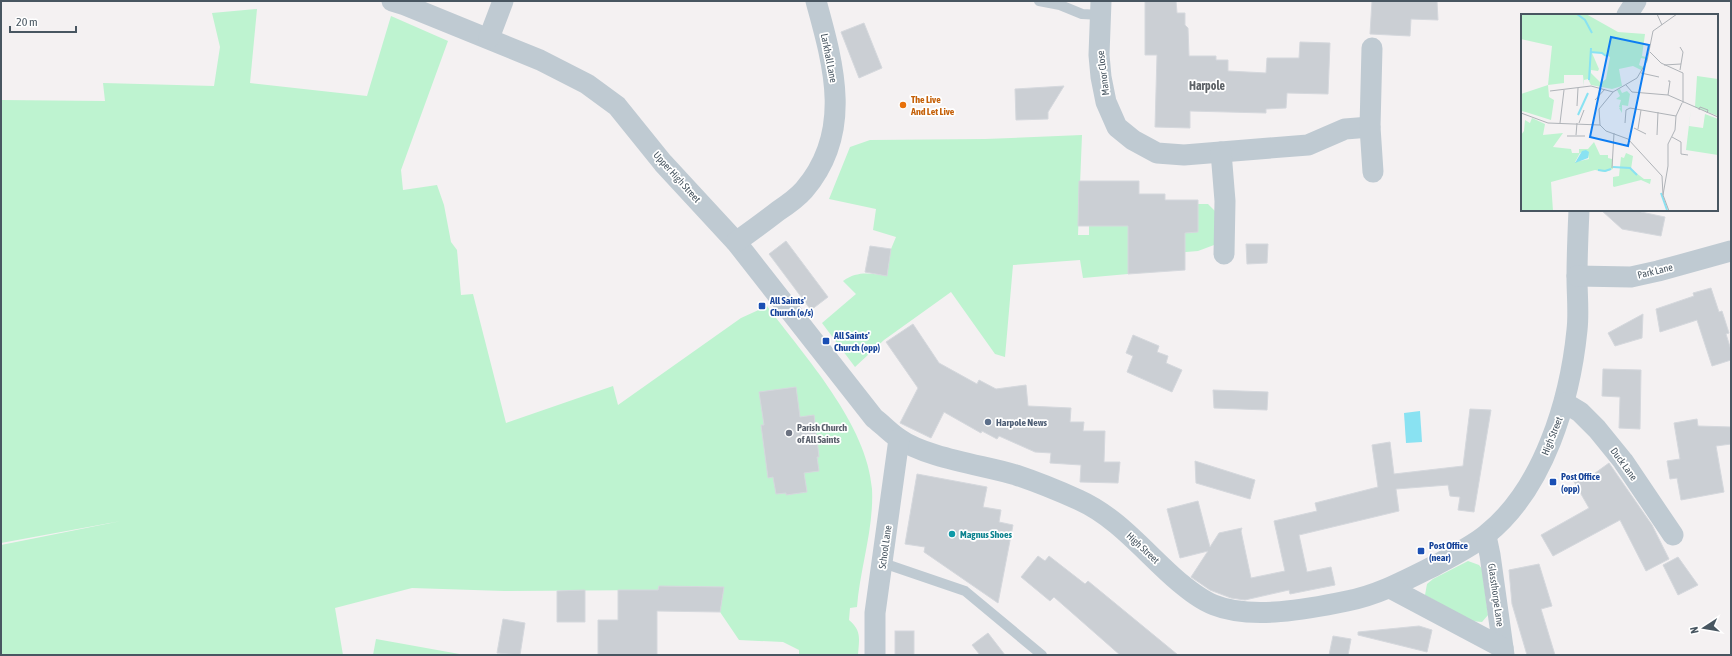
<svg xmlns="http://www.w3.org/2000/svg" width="1732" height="656" font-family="'Asap Condensed',sans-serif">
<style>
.green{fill:#bef3d0}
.water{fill:#89e2f2}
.building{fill:#cbcfd4;stroke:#d5d8dd}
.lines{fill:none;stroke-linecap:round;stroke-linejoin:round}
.lane{stroke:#bfcad2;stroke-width:10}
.street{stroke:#bfcad2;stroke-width:21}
.food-dot{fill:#e8710a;stroke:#fff;stroke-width:1.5}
.transit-dot{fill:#1a4fb4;stroke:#fff;stroke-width:1.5}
.service-dot{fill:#5c6f8a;stroke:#fff;stroke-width:1.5}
.worship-dot{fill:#6b7280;stroke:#fff;stroke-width:1.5}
.culture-dot{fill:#0f9aa8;stroke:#fff;stroke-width:1.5}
.labels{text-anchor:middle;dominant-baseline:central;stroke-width:3.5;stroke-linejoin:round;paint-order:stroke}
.street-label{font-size:10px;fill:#485661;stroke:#fff}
.food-label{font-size:10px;font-weight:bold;fill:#c56008;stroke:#fff;text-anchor:start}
.transit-label{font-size:10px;font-weight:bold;fill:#164399;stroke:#fff;text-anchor:start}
.service-label{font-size:10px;font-weight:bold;fill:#4e5e75;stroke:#fff;text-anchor:start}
.worship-label{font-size:10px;font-weight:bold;fill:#5b616d;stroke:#fff;text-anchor:start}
.culture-label{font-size:10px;font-weight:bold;fill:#0d838f;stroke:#fff;text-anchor:start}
.quarter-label{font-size:12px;font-weight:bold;fill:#5d6267;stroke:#fff}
.inset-river{fill:none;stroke:#89e2f2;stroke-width:2}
.inset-road{fill:none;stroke:#afb3b8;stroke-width:1}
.view{fill:#0d7df2;fill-opacity:0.15;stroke:#0d7df2;stroke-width:2}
.inset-edge{fill:none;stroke:#485661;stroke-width:2}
</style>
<rect width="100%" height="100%" fill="#f4f1f2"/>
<!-- green -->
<g class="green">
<path d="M257,9L250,83L367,96L391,16L448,41L401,170L403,190L437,185L444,205L451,242L457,250L461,295L473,294L506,423L613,386L618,405L741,318L767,306C805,357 867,424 872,489C874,529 860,568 857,607L850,608L849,620C862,631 859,639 858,655H799V650L783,642L739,640L720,612L724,587L659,586L658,590L504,591L412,588L335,608L343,655H1V545L121,521L1,543V100L105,101L103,83L214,86L220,47L212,13Z"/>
<path d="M1082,135L1078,235H1089V218L1097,226H1107V222L1165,233L1198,232V204H1208L1217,213L1214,245L1198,251L1150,255V273H1138V237H1128V274L1083,278L1080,260L1013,265L1005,357L995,354L951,292L884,340L855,367L822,323L856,294L843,281C857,271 870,273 887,276L891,249L896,237L873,230L876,209L829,199L850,147L870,140L985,139Z"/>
<path d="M1468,561L1479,565L1482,569L1488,615L1482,622L1471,621L1425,595L1427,584L1433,579Z"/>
<path d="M376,639L465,655H373Z"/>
</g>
<!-- water -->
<path class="water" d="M1420,411L1422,442L1406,443L1404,413Z"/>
<!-- building -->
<g class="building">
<path d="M1145,1H1176L1177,13H1185V25L1188,28L1189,56H1216V60H1228V71L1266,73L1267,58H1299L1300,42L1330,43L1328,94L1287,93L1286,108L1266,109V113L1190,111V128L1155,127L1157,55H1145Z"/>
<path d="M1372,1H1437L1438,20L1411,19L1410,36L1370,34Z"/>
<path d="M864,23L882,68L859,78L841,32Z"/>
<path d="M1064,86L1048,112V119L1016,120L1015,89Z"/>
<path d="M1079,181H1139V194H1165V200H1198V232L1185,233V270L1128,274V226H1078Z"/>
<path d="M1601,210H1638L1641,212L1665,217L1661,236L1622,229Z"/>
<path d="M786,241L828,297L811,310L769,254Z"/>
<path d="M1246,244H1268L1267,263L1247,264Z"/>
<path d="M870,246L891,249L887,276L865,272Z"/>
<path d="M1711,288L1719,312L1722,311L1729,333L1726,334L1731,350V360L1712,366L1697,320L1660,332L1656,309L1694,296L1693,293Z"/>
<path d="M1643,314L1642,338L1615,346L1608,333Z"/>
<path d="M913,324L939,363L977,384L979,380L996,389L1026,385L1028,406L1071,408L1070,422H1084L1083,431H1105L1104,462H1120L1118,483L1080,482L1081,465L1050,463L1051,453L1035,452L999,436L997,439L982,431L981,433L944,412L931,438L900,423L918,388L886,342Z"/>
<path d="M1133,335L1159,346L1157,352L1168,356L1166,363L1182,370L1172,392L1127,372L1133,356L1126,353Z"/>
<path d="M1603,369L1641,370L1640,429L1619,428L1620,397L1602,396Z"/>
<path d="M796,387L800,417L814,415L819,457H817L819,471L804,473L807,492L786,495V493L776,494L773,477L768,478L761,425H764L759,392Z"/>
<path d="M1213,390L1268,392L1267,410L1214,408Z"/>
<path d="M1470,409L1491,410L1474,512L1458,510L1460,497L1450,496L1448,485L1396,489L1399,511L1299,535L1307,572L1331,567L1335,585L1290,594L1289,590L1245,600L1231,598L1210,590L1191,577L1208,551L1180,558L1167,509L1198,501L1210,547L1219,533L1242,528L1241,531L1251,578L1285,571L1274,521L1317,511L1315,503L1378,487L1372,445L1390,442L1394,474L1463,466Z"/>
<path d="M1697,419L1698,426L1731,427V444L1716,446L1724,492L1681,500L1677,478L1670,479L1667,461L1680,459L1674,423Z"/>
<path d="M1195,461L1255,480L1250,499L1196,483Z"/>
<path d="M1609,463L1652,525L1669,559L1646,571L1620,520L1553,556L1541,535L1589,508L1573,480L1587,473L1591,476Z"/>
<path d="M917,474L987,487L983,507L1001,510L999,522L1013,525L998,603L924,552L925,547L905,544Z"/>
<path d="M1038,556L1045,561L1049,556L1085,584L1088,581L1178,655H1120L1054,597L1050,601L1021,577Z"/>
<path d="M1678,557L1698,585L1678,595L1663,565Z"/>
<path d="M1539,564L1552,606L1541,609L1555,655H1527L1512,604L1509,570Z"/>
<path d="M659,586L724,587L720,612L657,611V655H598V620H618V590H658Z"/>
<path d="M585,590V622H557V591Z"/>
<path d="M503,619L525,623L520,655L497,653Z"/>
<path d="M1419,626L1432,630L1427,652L1358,635V632Z"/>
<rect x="895" y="631" width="19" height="24"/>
<path d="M988,633L1005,655H980L972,645Z"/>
<path d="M1333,636L1351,639L1348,655H1329Z"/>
</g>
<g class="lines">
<!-- lane -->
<g class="lane">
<path d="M1039,1L1060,5L1082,14L1101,15"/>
<path d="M883,563L965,591L1042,655"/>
</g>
<!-- street -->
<g class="street">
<path d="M392,1L405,5L540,60L587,84L617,106L663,163L736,242L874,418C882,424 889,432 898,438C926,458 982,465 1016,475C1037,482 1059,491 1079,500C1119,518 1147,555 1179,582C1190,591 1201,600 1214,605C1251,620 1309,609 1347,601C1378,595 1406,580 1434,566C1450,557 1473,546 1487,534C1544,488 1570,400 1577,330C1579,313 1577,295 1577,278C1577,255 1578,232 1579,210"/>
<path d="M1101,1L1099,55L1101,77L1106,102L1117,127L1133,140L1157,153L1184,155L1308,145L1345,129L1370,127"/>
<path d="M1627,15L1636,1"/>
<path d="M489,38L503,1"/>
<path d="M1372,48L1370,127L1373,172"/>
<path d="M1221,152L1225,201L1224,254"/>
<path d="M736,242C750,232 764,222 778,211C787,205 797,198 804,190C853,133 834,66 816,1"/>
<path d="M1577,276L1631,277L1658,271L1731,251"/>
<path d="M1565,403L1580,412L1597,429L1623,461L1673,535"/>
<path d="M1486,536L1490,555L1504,655"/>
<path d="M1390,588L1503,648"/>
<path d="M875,655V613L899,439"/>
</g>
</g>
<!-- markers -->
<circle class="food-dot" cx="903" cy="105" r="4"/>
<g class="transit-dot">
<rect x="758" y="302" width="8" height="8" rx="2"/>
<rect x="822" y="337" width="8" height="8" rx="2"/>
<rect x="1549" y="478" width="8" height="8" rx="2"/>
<rect x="1417" y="547" width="8" height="8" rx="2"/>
</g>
<circle class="service-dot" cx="988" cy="422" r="4"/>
<circle class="worship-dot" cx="789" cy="433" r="4"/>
<circle class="culture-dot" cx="952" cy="534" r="4"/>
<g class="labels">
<!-- street labels -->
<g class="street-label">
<text transform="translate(829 58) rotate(79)">Larkhall Lane</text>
<text transform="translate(1103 73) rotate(-97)">Manor Close</text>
<text transform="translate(677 177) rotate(48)">Upper High Street</text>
<text transform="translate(1655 271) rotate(-14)">Park Lane</text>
<text transform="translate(1552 436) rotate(-68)">High Street</text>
<text transform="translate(1624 464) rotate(54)">Duck Lane</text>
<text transform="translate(885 547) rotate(-82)">School Lane</text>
<text transform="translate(1143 548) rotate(43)">High Street</text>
<text transform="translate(1496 595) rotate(82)">Glassthorpe Lane</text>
</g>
<!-- food labels -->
<g class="food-label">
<text x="911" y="99">The Live<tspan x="911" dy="12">And Let Live</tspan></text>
</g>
<!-- transit labels -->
<g class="transit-label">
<text x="770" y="300">All Saints'<tspan x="770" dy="12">Church (o/s)</tspan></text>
<text x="834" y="335">All Saints'<tspan x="834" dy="12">Church (opp)</tspan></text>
<text x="1561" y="476">Post Office<tspan x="1561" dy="12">(opp)</tspan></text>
<text x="1429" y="545">Post Office<tspan x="1429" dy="12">(near)</tspan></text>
</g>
<!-- service labels -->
<g class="service-label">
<text x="996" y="422">Harpole News</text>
</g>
<!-- worship labels -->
<g class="worship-label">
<text x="797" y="427">Parish Church<tspan x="797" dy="12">of All Saints</tspan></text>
</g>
<!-- culture labels -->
<g class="culture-label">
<text x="960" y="534">Magnus Shoes</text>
</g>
<!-- quarter labels -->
<g class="quarter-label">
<text x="1207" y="86">Harpole</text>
</g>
</g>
<!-- overview -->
<g transform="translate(1521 14)">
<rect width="197" height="197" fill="#f4f1f2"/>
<path d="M0,0H65L97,18L124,20L121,42L125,43V45L120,44L118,51L122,53L120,56L112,52L98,55L101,72L91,75L70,71L67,65L63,66V72L62,61H43V69L27,71L28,83L33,86L30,106L1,97L0,80L27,71L31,32L0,25ZM71,39H81L89,43L85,65L80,69L70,59V56L77,57L78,55ZM176,62L197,65V102L174,93ZM99,75L101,79L106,77L109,80L107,92L101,91V99L98,94H100L98,93L100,86L95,85L99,82L96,76ZM170,94L168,112L182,114L184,100L197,105V141L165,136ZM11,104L24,110L22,121L42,119L32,133L50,135L51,139H58V135H67L73,128L79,141H87V144L91,145L92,155L84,158L74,156L30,168L32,197H0V121L3,117L4,106L9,109ZM66,137L68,145L54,148L59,139ZM105,139L112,142L110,155L123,165H130L129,170L120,166L93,173L92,172V163L98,162L100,143L103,144Z" fill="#bef3d0" fill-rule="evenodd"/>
<path d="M65,136L68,138L67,144L54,149L61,137Z" fill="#89e2f2"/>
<path class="inset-river" d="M56,0L64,6L71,19M69,38L81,39L85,42M68,66L70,34M57,101L67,79M92,153L109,154L116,161M77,156L84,157L90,155M140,179L146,196"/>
<path class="inset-road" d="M136,0L141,11M129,38L140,49L162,59V89M143,51L160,50M159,56L162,38L159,33M120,59L138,63M147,67H149L147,81M105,71L111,78L147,81L197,103M29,77L70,72L92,78M92,78L78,95L79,111L85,117L107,125L141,162L142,181L148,197M92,78L116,64L126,47L132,17L156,0M74,86L84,75M56,92L57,74M178,96L179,93L187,96L186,99M0,99L27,109L79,111M39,109L43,76M58,109L63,96M104,109L105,96L109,94L155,102M113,114L125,120M117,115L120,96M55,121L56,109M136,121L137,98M46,122H64M151,123L160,128V140L167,141M91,154L93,119M142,181L147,152V130L154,116L155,102L161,89"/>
<path class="view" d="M90,23L128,31L107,132L69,123Z"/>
<rect width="197" height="197" class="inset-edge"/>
</g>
<!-- border -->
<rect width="1732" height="656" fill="none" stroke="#485661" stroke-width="4"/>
<!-- north arrow -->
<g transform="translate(1704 628) rotate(258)" stroke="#ffffff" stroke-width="3" paint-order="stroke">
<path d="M0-3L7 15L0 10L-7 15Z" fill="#485661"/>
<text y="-6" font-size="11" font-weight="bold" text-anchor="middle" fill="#485661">N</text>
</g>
<!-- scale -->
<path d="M10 26v6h66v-6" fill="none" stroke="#485661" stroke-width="2"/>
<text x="16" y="26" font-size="12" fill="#485661" stroke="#ffffff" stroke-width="3" paint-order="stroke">20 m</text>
</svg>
